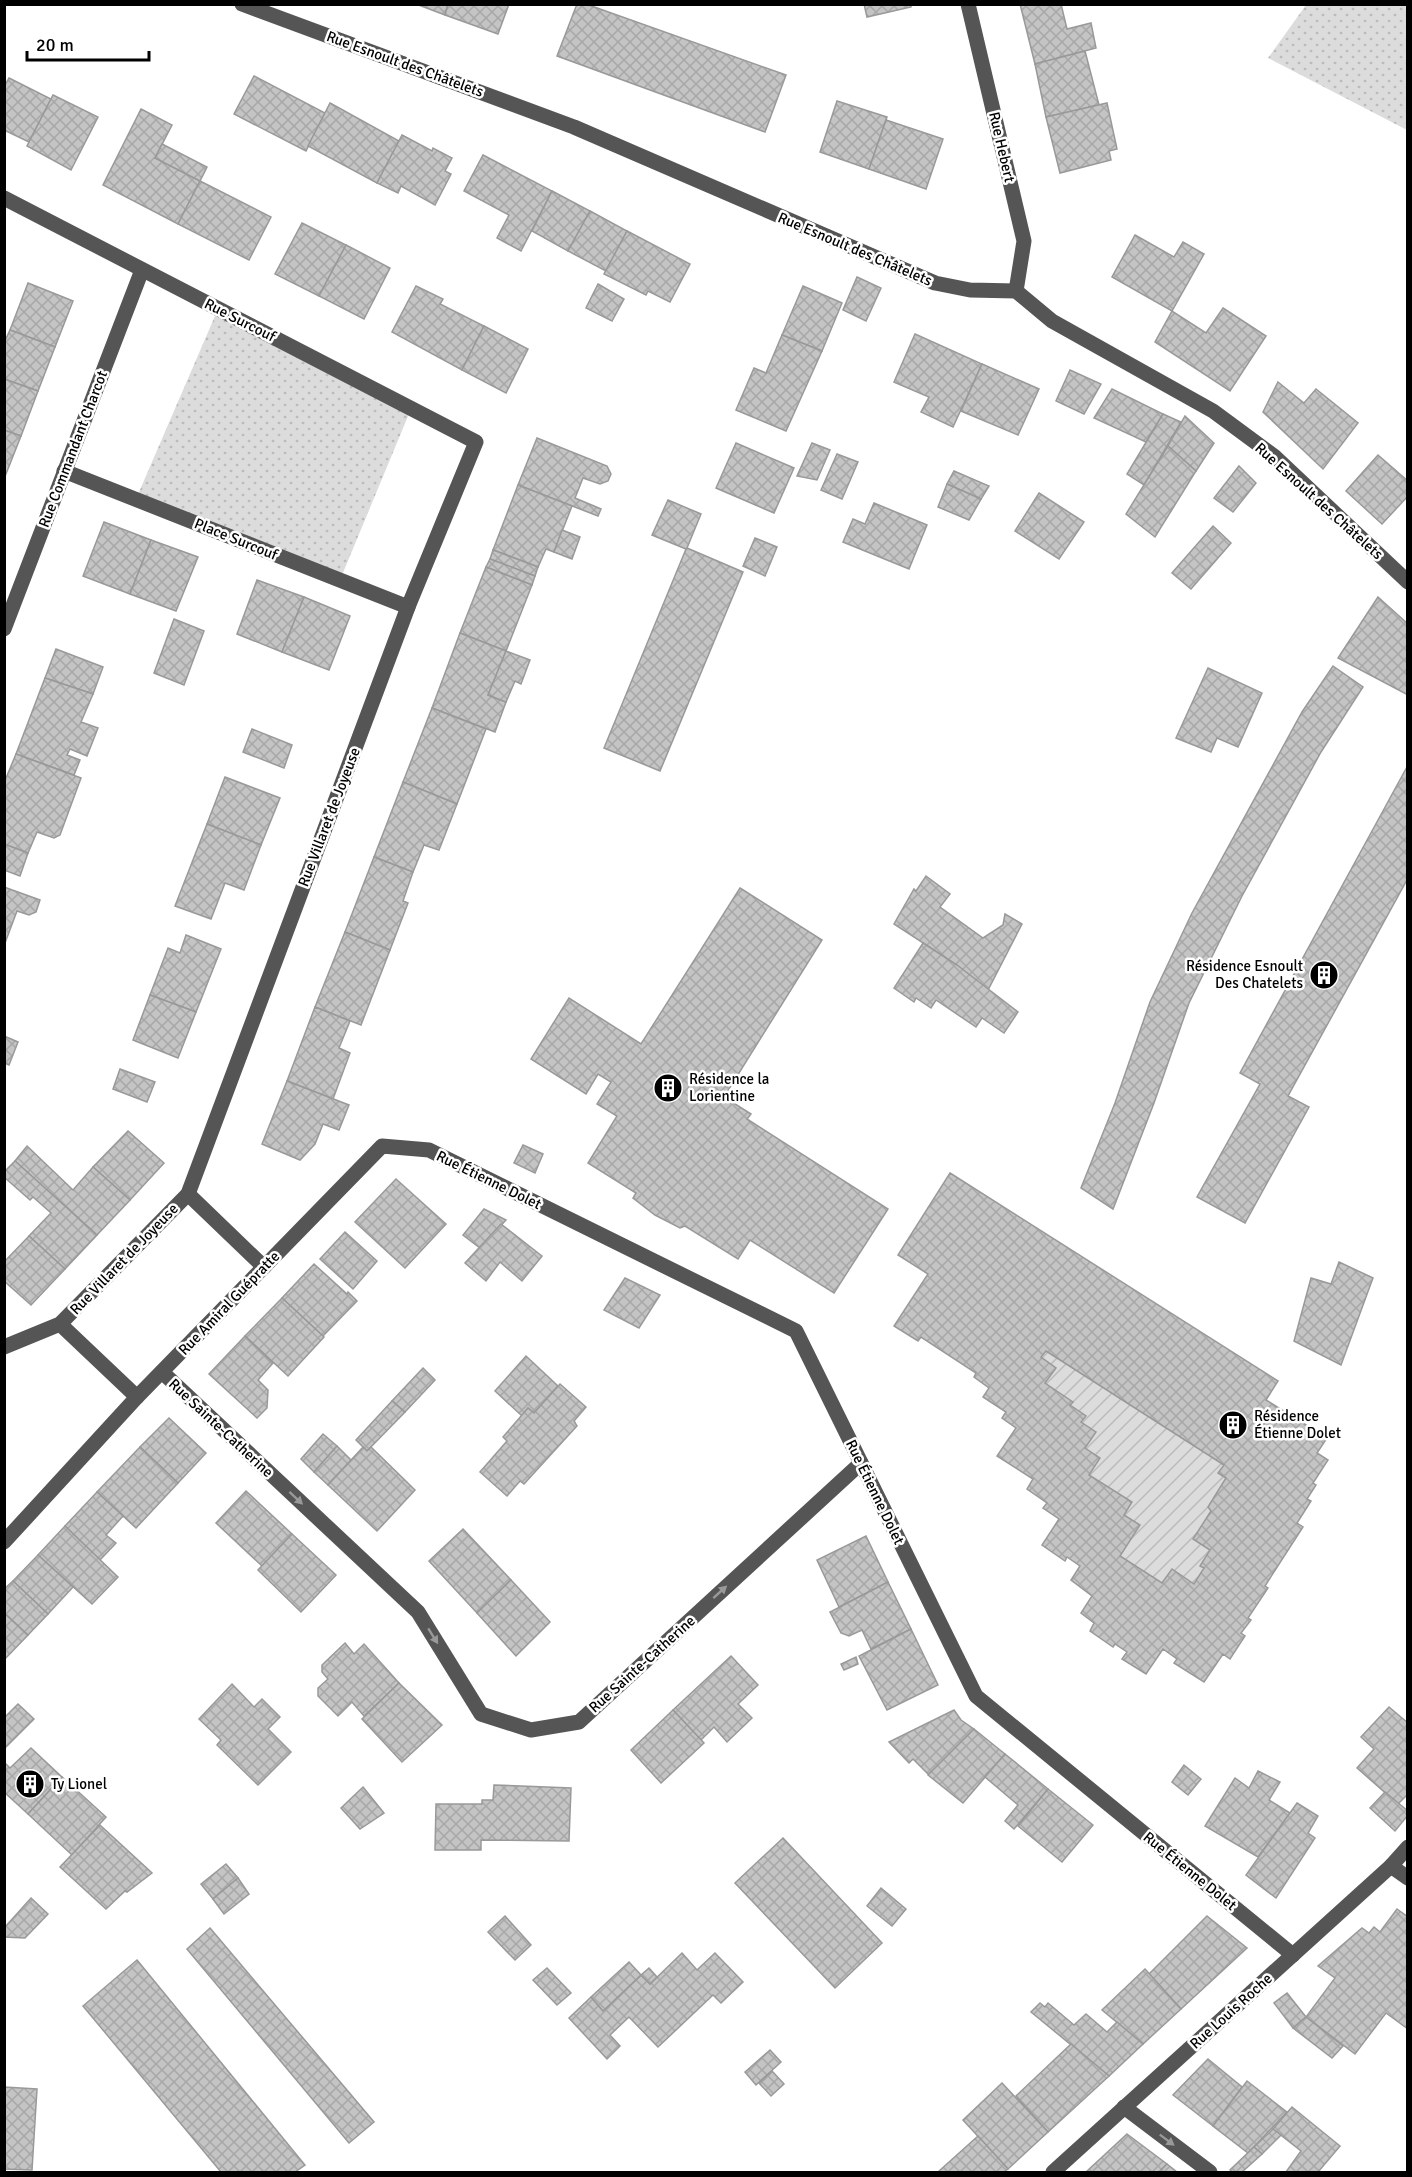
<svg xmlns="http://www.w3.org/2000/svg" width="1412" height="2177" font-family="Signika,sans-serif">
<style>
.grass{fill:url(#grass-dots)}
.garden{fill:url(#garden-furrows)}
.building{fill:url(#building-cross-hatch);stroke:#999;stroke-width:1.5;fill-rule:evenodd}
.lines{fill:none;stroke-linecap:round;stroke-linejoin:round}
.minor{stroke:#555;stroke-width:15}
.oneway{fill:#999}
.labels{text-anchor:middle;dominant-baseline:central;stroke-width:5;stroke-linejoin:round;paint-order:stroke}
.street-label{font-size:15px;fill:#000;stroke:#fff}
.poi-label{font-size:15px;fill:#000;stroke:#fff;text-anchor:start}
</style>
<defs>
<pattern id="grass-dots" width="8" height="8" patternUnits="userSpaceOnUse" patternTransform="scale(1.5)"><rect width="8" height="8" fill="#dcdcdc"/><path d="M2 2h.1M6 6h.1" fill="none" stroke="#bbb" stroke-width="1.8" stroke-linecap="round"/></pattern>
<pattern id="garden-furrows" width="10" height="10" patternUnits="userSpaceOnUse" patternTransform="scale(1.5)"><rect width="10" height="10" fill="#dcdcdc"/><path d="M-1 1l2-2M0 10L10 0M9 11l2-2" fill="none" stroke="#bbb"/></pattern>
<pattern id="building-cross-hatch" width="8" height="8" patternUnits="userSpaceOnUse" patternTransform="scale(1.5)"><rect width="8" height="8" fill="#c4c4c4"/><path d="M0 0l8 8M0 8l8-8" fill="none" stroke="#a7a7a7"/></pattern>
</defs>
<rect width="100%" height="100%" fill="#fff"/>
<!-- grass -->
<g class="grass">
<path d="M1306,5H1407V130L1268,58Z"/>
<path d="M218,309L411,409L340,580L136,499Z"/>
</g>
<!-- garden -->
<path class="garden" d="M1046,1351L1224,1465L1218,1473L1226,1478L1208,1507L1211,1511L1193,1539L1210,1550L1200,1565L1204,1568L1194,1584L1172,1569L1162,1583L1120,1556L1140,1526L1124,1515L1132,1502L1089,1475L1100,1458L1085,1448L1096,1431L1081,1422L1085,1416L1070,1405L1073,1402L1045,1383L1055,1368L1041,1357Z"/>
<!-- building -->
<g class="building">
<path d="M416,4H448L445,15Z"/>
<path d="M448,4H509L498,34L445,15Z"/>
<path d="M577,4H586L786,75L765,132L557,56Z"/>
<path d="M864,4H911V7L867,17Z"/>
<path d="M1020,4H1061L1067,29L1091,23L1096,48L1035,64Z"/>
<path d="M1085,51L1099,105L1046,117L1035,64Z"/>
<path d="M254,76L325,113L306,151L234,114Z"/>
<path d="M9,78L51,99L29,142L4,130V87Z"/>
<path d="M53,95L98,117L71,170L27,146Z"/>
<path d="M837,101L887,117L869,169L820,152Z"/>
<path d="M330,103L399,141L377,183L308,146Z"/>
<path d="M1107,103L1117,149L1109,151L1111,160L1060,173L1046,117Z"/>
<path d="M141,109L172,125L155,158L200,181L178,224L103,185Z"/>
<path d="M886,120L943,139L926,189L869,169Z"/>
<path d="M402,135L432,151L433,148L452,158L445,171L451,174L435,205L401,186L398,193L377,183Z"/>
<path d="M162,144L207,167L200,181L155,158Z"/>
<path d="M483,155L552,191L521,251L497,238L509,215L464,191Z"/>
<path d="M200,181L271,217L249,260L178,224Z"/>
<path d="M552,191L590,211L568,251L532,231Z"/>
<path d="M590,211L627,231L606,271L568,251Z"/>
<path d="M302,223L346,245L319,296L275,274Z"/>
<path d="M627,231L690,264L670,302L648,291L646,295L604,274Z"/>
<path d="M1135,235L1174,257L1183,242L1204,254L1172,311L1112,277Z"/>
<path d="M346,245L390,268L364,319L319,296Z"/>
<path d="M857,277L881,288L866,321L843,310Z"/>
<path d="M28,283L73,301L55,347L10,330Z"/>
<path d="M598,284L624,299L612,321L586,308Z"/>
<path d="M416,286L443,299L440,304L484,326L462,370L392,332Z"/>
<path d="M803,286L842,303L822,351L782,335Z"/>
<path d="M1223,308L1266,336L1230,391L1155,342L1172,311L1206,333Z"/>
<path d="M484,326L528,349L506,393L462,370Z"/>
<path d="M10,330L55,347L38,391L4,379V343Z"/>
<path d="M915,334L982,364L953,427L921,412L929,397L894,382Z"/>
<path d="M782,335L822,351L786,431L736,410L754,368L766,373Z"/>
<path d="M982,364L1039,389L1018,435L961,411Z"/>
<path d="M1070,370L1101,384L1084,414L1056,401Z"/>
<path d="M4,379L38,391L21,436L4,430Z"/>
<path d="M1278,382L1304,403L1316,389L1358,423L1323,469L1263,412Z"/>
<path d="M1112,389L1163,414L1146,442L1094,418Z"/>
<path d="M1163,414L1181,422L1144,485L1127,474Z"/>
<path d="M1185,416L1214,443L1196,471L1168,446Z"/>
<path d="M4,430L21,436L4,479Z"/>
<path d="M537,438L607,466L611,474L608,481L600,484L583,478L575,498L601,509L598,516L518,485Z"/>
<path d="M736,443L794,468L774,513L716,488Z"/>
<path d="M812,443L830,450L817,480L797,476Z"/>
<path d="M1168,446L1196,471L1155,537L1126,514Z"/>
<path d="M837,454L858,462L842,499L821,490Z"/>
<path d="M1378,455L1408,481V496L1382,524L1346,491Z"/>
<path d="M1239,466L1256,483L1233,512L1214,498Z"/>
<path d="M954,471L989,486L981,499L947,484Z"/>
<path d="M947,484L981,499L969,520L938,507Z"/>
<path d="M518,485L572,506L554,552L546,549L538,567L493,550Z"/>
<path d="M1039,493L1084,522L1059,559L1015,531Z"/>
<path d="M668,500L701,514L687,548L743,572L660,771L604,748L686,549L652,535Z"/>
<path d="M874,503L927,525L909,569L843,542L853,519L865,524Z"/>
<path d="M104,522L151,540L130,594L83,576Z"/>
<path d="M1213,526L1231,543L1191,589L1172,573Z"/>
<path d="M562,530L580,537L572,559L554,552Z"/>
<path d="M755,538L777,547L765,576L743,566Z"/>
<path d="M151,540L198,557L176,611L130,594Z"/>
<path d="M493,550L538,567L535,576L490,559Z"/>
<path d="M490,559L535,576L532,585L486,567Z"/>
<path d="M486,567L532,585L506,651L460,633Z"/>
<path d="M257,580L304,597L282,652L237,634Z"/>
<path d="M304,597L350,616L329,670L282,652Z"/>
<path d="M1378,597L1408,624V695L1338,658Z"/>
<path d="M174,619L204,631L184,685L154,673Z"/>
<path d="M460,633L506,651L488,695L506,702L495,732L432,708Z"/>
<path d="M56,649L103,667L93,694L45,678Z"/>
<path d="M506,651L530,660L521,684L515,681L506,702L488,695Z"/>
<path d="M1333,666L1363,687L1321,752L1242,896L1189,1003L1154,1103L1113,1209L1081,1188L1115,1103L1150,1002L1192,913L1302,712Z"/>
<path d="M1208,668L1262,693L1238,747L1217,738L1211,752L1176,738Z"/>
<path d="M45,678L93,694L81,722L98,728L87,756L70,749L67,755L80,760L74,775L16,754Z"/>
<path d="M432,708L486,729L457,804L403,782Z"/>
<path d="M252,729L292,745L284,768L243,752Z"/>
<path d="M16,754L81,778L60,835L54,838L37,832L28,853L4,844V783Z"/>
<path d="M1408,765V878L1288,1096L1309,1107L1245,1223L1197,1197L1260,1084L1240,1073Z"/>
<path d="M225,777L280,798L261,845L207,824Z"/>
<path d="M403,782L457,804L439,850L424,845L413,872L374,857Z"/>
<path d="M207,824L261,845L244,890L225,883L211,919L175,906Z"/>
<path d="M4,844L28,853L20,876L4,870Z"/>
<path d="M374,857L413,872L403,901L408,903L390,950L345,932Z"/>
<path d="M926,876L950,894L940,907L983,938L1003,925L1005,914L1022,924L988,990L957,965L894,924L914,889L916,891Z"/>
<path d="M4,887L40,900L36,912L29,915L17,911L5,943Z"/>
<path d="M740,888L822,940L724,1097L751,1114L747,1119L888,1209L834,1293L750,1240L738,1259L685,1226L680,1228L655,1215L633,1198L636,1193L588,1163L617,1116L597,1104L611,1082L598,1074L586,1094L531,1059L569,998L641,1044Z"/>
<path d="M345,932L390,950L361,1025L315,1007Z"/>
<path d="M186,935L221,949L196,1012L150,995L168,948L180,953Z"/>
<path d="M923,943L957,965L1018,1012L1004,1033L982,1018L976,1027L936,1000L931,1008L916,998L914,1002L894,988Z"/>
<path d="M150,995L196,1012L178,1058L133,1040Z"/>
<path d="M315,1007L350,1021L339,1048L350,1053L333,1099L287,1081Z"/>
<path d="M4,1036L18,1042L9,1065L4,1063Z"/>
<path d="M120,1069L155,1082L147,1102L113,1089Z"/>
<path d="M287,1081L349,1105L339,1130L323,1124L315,1144L300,1160L262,1144Z"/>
<path d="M128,1131L164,1163L130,1200L93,1167Z"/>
<path d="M523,1145L543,1154L535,1173L514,1163Z"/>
<path d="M27,1146L73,1190L93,1167L130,1200L97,1235L15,1161Z"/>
<path d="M15,1161L97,1235L65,1269L29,1236L51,1213L33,1197L30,1200L4,1177V1172Z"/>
<path d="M950,1173L1278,1381L1266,1400L1327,1438L1317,1453L1328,1460L1313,1483L1316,1485L1307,1499L1311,1501L1297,1523L1303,1527L1265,1586L1268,1588L1248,1618L1251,1620L1241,1633L1245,1636L1230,1659L1223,1654L1204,1682L1174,1663L1177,1659L1163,1649L1146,1674L1122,1659L1127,1652L1115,1644L1113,1647L1090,1631L1094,1623L1081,1613L1092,1596L1071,1580L1080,1566L1067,1557L1065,1561L1042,1545L1059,1519L1043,1508L1047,1503L1027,1489L1033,1479L997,1456L1016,1428L1002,1418L1006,1412L983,1397L989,1388L974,1377L976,1373L921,1337L918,1341L894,1326L928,1274L898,1255ZM1046,1351L1224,1465L1218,1473L1226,1478L1208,1507L1211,1511L1193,1539L1210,1550L1200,1566L1204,1568L1194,1584L1172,1569L1162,1583L1120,1556L1140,1525L1124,1515L1132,1502L1089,1475L1100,1458L1085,1448L1096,1432L1081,1422L1086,1416L1070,1405L1073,1402L1045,1383L1056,1368L1041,1357Z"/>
<path d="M396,1179L446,1224L405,1268L355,1222Z"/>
<path d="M484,1209L506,1220L480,1248L463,1235Z"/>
<path d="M501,1224L542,1256L522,1281L500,1262L486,1281L465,1263Z"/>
<path d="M345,1232L377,1261L353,1289L320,1259Z"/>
<path d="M29,1236L65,1269L31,1305L4,1281V1262Z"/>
<path d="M1339,1262L1373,1278L1341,1365L1294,1341L1311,1278L1331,1284Z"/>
<path d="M314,1264L347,1294L348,1292L357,1301L323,1336L282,1298Z"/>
<path d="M625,1278L660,1295L639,1328L604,1310Z"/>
<path d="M282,1298L324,1337L288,1376L245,1336Z"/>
<path d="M245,1336L273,1363L258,1380L268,1390L267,1408L257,1418L209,1374Z"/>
<path d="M526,1356L558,1386L534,1413L528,1408L522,1416L495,1391Z"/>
<path d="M423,1368L435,1380L405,1412L392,1401Z"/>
<path d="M560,1384L586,1407L574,1421L577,1426L524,1484L520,1481L507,1496L480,1472L507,1441L503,1437L528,1408L534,1413Z"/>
<path d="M392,1401L405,1412L367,1451L356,1440Z"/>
<path d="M169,1418L206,1453L178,1483L140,1447Z"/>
<path d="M323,1434L337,1446L314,1472L301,1459Z"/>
<path d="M337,1446L351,1460L328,1485L314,1472Z"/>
<path d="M140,1447L178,1483L136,1528L97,1492Z"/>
<path d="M363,1447L367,1451L371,1447L415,1490L377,1531L328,1485Z"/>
<path d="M246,1491L292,1534L262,1566L216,1523Z"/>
<path d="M97,1492L123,1516L106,1535L116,1543L100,1560L65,1526Z"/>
<path d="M65,1526L118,1577L92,1604L38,1555Z"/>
<path d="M463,1529L511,1580L477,1613L429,1561Z"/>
<path d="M292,1534L336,1575L301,1612L258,1570Z"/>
<path d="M866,1536L888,1582L839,1607L817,1560Z"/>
<path d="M38,1555L73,1587L48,1614L13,1581Z"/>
<path d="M511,1580L550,1622L516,1656L477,1613Z"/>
<path d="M13,1581L48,1614L28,1635L4,1613V1589Z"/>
<path d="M888,1582L911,1629L871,1649L862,1630L849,1636L841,1633L830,1612Z"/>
<path d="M4,1613L28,1635L4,1660Z"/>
<path d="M911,1629L938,1685L887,1710L859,1656Z"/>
<path d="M345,1643L354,1654L364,1644L399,1683L364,1716L352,1702L338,1716L318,1696V1688L328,1679L322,1672V1665Z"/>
<path d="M731,1656L758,1685L738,1704L752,1718L727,1742L714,1727L701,1740L673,1710Z"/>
<path d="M856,1657L858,1664L844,1670L841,1664Z"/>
<path d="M399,1683L442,1725L402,1762L362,1719Z"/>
<path d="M232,1684L254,1707L262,1699L280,1717L268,1729L291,1752L258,1785L217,1745L221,1740L199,1719Z"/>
<path d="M18,1704L34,1719L4,1749V1718Z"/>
<path d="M1389,1707L1408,1723V1794L1398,1804L1357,1768L1374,1749L1361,1737Z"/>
<path d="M673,1710L704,1743L661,1783L631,1750Z"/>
<path d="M954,1710L961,1720L974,1729L929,1775L913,1759L909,1763L889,1742Z"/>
<path d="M974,1729L1005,1754L963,1803L928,1775Z"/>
<path d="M31,1748L62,1777L28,1814L4,1792V1762L10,1768Z"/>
<path d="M1005,1754L1048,1789L1014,1829L1005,1821L1018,1805L985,1777Z"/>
<path d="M1184,1765L1201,1779L1188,1795L1172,1782Z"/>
<path d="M1258,1771L1280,1782L1269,1800L1290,1813L1258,1857L1205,1826L1235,1778L1249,1788Z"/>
<path d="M62,1777L106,1817L72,1855L28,1814Z"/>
<path d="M494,1785L571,1788L569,1841L481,1840V1850H435L436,1804H482V1800H493Z"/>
<path d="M363,1787L384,1813L360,1829L341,1808Z"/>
<path d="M1048,1789L1093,1825L1062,1862L1018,1826Z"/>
<path d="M1385,1792L1408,1811V1815L1395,1831L1370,1808Z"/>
<path d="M1297,1803L1318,1816L1308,1833L1315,1838L1276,1898L1246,1875Z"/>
<path d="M100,1825L152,1873L127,1892L125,1891L106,1909L60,1867Z"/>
<path d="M783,1838L882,1943L835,1988L735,1883Z"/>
<path d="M226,1864L238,1878L213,1899L201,1884Z"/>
<path d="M238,1878L249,1894L224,1914L213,1899Z"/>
<path d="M881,1888L906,1909L892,1926L867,1906Z"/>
<path d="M31,1898L48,1914L25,1938L4,1937L5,1927Z"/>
<path d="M1397,1909L1408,1917V2029L1386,2013L1355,2054L1306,2017L1335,1978L1318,1966L1362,1928L1369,1933L1374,1927L1380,1932Z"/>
<path d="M505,1916L531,1945L515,1960L488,1932Z"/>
<path d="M1207,1916L1247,1948L1181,2009L1149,1974Z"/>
<path d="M210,1928L374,2122L349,2143L187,1949Z"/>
<path d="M682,1953L697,1970L715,1953L743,1982L721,2003L713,1995L658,2047L629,2017L610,2035L620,2046L607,2059L569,2018L591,1997L603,2011L641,1975L650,1984Z"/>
<path d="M137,1960L305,2165L295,2172H221L83,2006Z"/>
<path d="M629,1962L641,1975L603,2011L591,1997Z"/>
<path d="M547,1968L571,1993L557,2005L533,1980Z"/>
<path d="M649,1968L657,1977L650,1984L641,1975Z"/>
<path d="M1145,1969L1181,2009L1143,2044L1102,2010Z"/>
<path d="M1287,1993L1306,2017L1293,2028L1274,2003Z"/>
<path d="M1040,2003L1045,2007L1048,2003L1074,2025L1086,2014L1107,2032L1117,2022L1143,2044L1109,2076L1031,2012Z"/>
<path d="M1306,2017L1343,2046L1332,2058L1293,2028Z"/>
<path d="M1071,2044L1109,2076L1048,2132L1016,2096Z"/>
<path d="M770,2050L781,2062L756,2085L745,2072Z"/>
<path d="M1208,2059L1242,2087L1213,2126L1173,2095Z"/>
<path d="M772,2071L784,2084L771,2096L759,2083Z"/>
<path d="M1247,2081L1287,2112L1248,2153L1213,2126Z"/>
<path d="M1002,2083L1048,2132L1008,2169L963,2120Z"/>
<path d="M4,2087L37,2089L32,2170L4,2169Z"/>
<path d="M1292,2107L1340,2146L1318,2172H1286L1301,2151L1273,2129Z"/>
<path d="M1273,2129L1281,2135L1262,2154L1254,2147Z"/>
<path d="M1127,2134L1167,2164L1159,2172H1086Z"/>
<path d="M978,2136L1008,2169L1004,2172H938Z"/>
<path d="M1254,2147L1262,2154L1242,2172H1233L1230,2170Z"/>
<path d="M1167,2164L1177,2172H1159Z"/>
</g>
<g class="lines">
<!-- minor -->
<g class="minor">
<path d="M242,4L574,127L935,283L970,290L1016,291L1052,321L1213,411L1274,456L1408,582"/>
<path d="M968,4L1024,241L1016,291"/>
<path d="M4,198L476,442L408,607L188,1194L60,1324L4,1347"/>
<path d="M64,471L408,607"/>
<path d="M4,629L142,270"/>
<path d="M188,1194L264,1267"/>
<path d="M60,1324L137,1397"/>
<path d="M162,1372L418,1612L481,1714L531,1730L579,1722L861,1463"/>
<path d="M4,1542L137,1397L382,1146L429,1150L796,1331L976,1696L1293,1955"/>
<path d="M1391,1866L1408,1878"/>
<path d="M1124,2107L1210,2172"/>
<path d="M1053,2172L1391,1866L1408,1847"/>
</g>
</g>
<!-- one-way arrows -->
<defs><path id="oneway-solid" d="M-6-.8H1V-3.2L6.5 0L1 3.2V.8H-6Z" transform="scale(1.5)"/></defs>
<g class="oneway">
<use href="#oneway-solid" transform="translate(296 1498) rotate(43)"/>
<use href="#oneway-solid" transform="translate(720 1592) rotate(-42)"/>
<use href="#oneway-solid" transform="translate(433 1636) rotate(58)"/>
<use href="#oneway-solid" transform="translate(1167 2140) rotate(37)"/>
</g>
<!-- icons -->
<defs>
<g id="building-disc" transform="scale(1.5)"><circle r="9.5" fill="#000" stroke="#fff"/><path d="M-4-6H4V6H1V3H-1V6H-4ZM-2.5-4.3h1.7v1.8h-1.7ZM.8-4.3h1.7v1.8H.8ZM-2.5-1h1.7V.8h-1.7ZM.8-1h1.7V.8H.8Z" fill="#fff"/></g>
</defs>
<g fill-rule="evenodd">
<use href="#building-disc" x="1324" y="975"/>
<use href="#building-disc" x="668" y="1088"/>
<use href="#building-disc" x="1233" y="1425"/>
<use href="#building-disc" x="30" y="1784"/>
</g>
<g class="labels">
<!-- street labels -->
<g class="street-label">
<text transform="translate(405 64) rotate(20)">Rue Esnoult des Châtelets</text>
<text transform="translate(1002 147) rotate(77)">Rue Hebert</text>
<text transform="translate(855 249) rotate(23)">Rue Esnoult des Châtelets</text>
<text transform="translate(240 320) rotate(27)">Rue Surcouf</text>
<text transform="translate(73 449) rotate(-69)">Rue Commandant Charcot</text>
<text transform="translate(1319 501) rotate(42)">Rue Esnoult des Châtelets</text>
<text transform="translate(236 539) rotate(22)">Place Surcouf</text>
<text transform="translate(329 817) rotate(-69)">Rue Villaret de Joyeuse</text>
<text transform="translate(489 1180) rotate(26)">Rue Étienne Dolet</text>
<text transform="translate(124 1259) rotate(-46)">Rue Villaret de Joyeuse</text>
<text transform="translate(229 1303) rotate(-46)">Rue Amiral Guépratte</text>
<text transform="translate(221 1428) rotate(43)">Rue Sainte-Catherine</text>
<text transform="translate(875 1492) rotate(64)">Rue Étienne Dolet</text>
<text transform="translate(642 1664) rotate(-42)">Rue Sainte-Catherine</text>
<text transform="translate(1190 1871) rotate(39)">Rue Étienne Dolet</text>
<text transform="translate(1231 2011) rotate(-42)">Rue Louis Roche</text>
</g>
<!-- poi labels -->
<g class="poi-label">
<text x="1303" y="966" text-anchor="end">Résidence Esnoult<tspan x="1303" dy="17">Des Chatelets</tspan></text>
<text x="689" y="1079">Résidence la<tspan x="689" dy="17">Lorientine</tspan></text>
<text x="1254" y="1416">Résidence<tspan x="1254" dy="17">Étienne Dolet</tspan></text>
<text x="51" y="1784">Ty Lionel</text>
</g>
</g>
<!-- border -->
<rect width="1412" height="2177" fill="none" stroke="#000000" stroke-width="12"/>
<!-- scale -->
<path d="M27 51v9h122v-9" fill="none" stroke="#000000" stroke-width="3"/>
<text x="36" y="51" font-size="18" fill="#000000" stroke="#ffffff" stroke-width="4.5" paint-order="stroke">20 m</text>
</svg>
